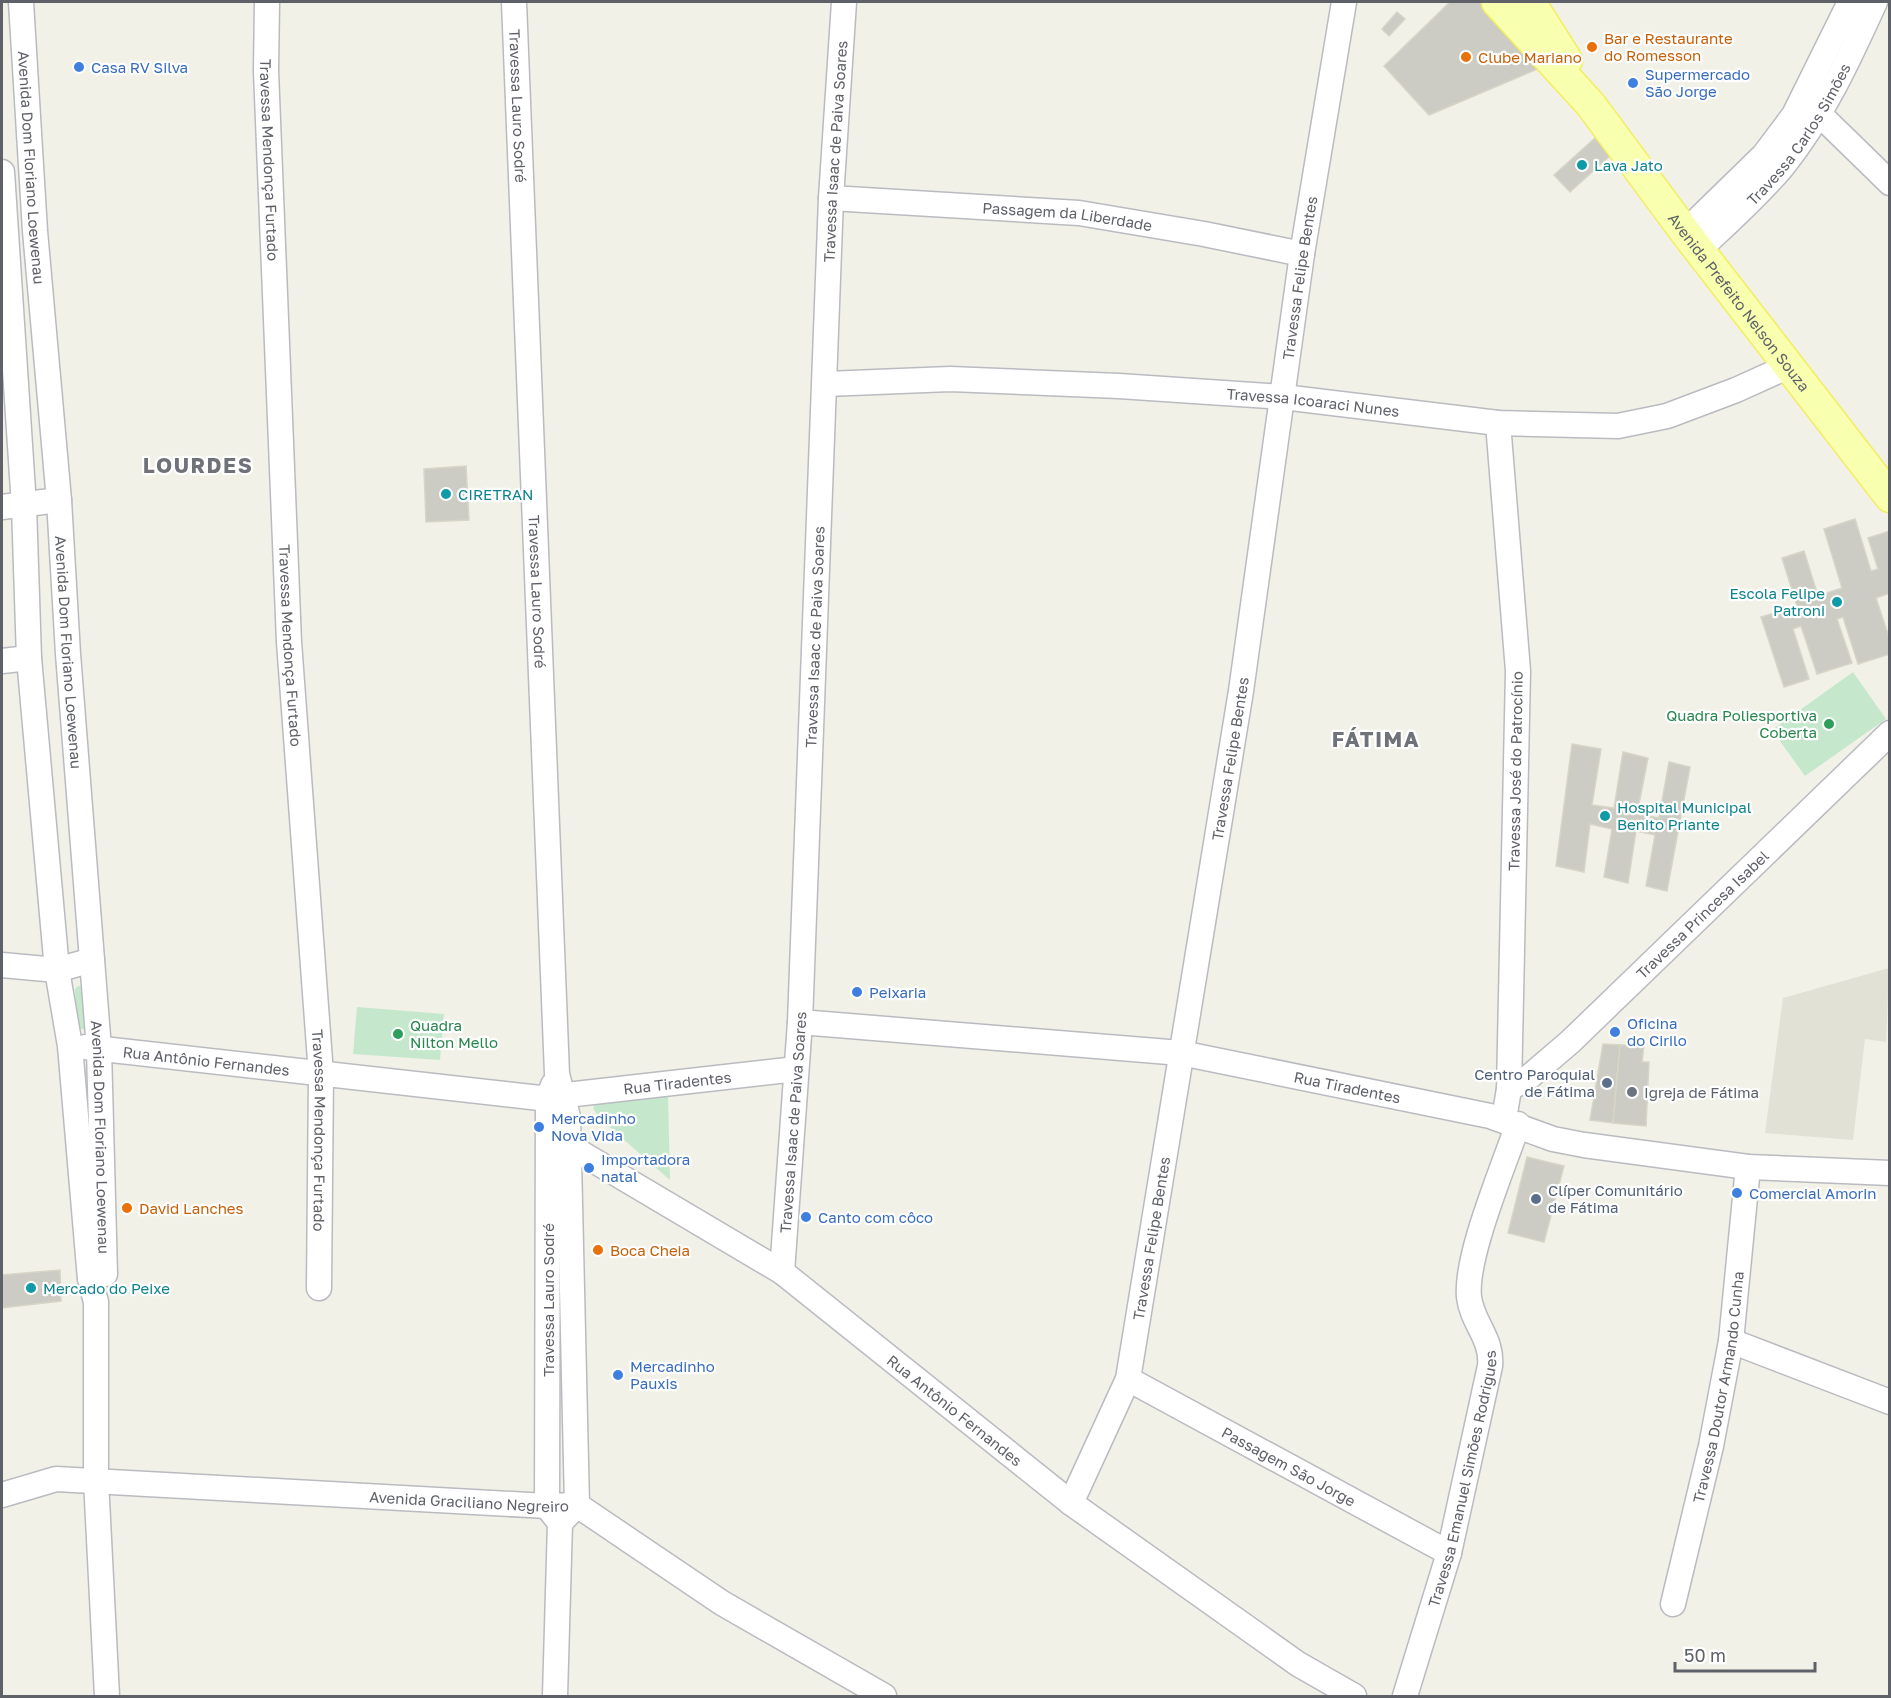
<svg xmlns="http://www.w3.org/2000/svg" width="1891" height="1698" font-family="'Golos Text',sans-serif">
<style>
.education{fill:#e1e1d6}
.green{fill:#c5e8cd}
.building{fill:#ccccc4;stroke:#d6d5c6;stroke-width:1.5}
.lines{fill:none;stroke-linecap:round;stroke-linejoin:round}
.minor-casing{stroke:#babbc1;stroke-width:27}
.major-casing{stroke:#f3ee5e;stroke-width:33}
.minor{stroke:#fff;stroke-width:24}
.major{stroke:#f8ffaf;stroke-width:30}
.food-dot{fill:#e8710a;stroke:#fff;stroke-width:2}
.shop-dot{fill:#3f7fe0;stroke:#fff;stroke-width:2}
.culture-dot{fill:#0f9aa8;stroke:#fff;stroke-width:2}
.leisure-dot{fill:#2e9e5b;stroke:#fff;stroke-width:2}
.service-dot{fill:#5c6f8a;stroke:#fff;stroke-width:2}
.worship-dot{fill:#6b7280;stroke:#fff;stroke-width:2}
.labels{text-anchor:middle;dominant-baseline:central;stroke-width:4.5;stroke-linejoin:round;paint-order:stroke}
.food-label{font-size:15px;fill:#c56008;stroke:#fff;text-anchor:start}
.shop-label{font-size:15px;fill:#366cbe;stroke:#fff;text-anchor:start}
.street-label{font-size:15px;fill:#5f6168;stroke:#fff}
.culture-label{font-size:15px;fill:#0d838f;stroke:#fff;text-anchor:start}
.leisure-label{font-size:15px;fill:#27864d;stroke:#fff;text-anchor:end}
.service-label{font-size:15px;fill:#4e5e75;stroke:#fff;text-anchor:end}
.worship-label{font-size:15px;fill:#5b616d;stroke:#fff;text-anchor:start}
.district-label{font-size:21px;font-weight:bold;letter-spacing:1.5px;fill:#70727a;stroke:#fff}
</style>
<rect width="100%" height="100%" fill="#f1f1e8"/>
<!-- education -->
<path class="education" d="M1889,968L1886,1042L1865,1039L1853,1140L1765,1133L1783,998Z"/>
<!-- green -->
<g class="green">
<path d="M1853,672L1886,719L1805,776L1772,730Z"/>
<path d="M78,986L84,987L86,1030L77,1028L75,989Z"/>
<path d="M357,1007L444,1014L440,1060L353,1054Z"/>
<path d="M668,1094L670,1180L599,1118L593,1108L596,1103Z"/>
</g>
<!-- building -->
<g class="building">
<path d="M1450,2H1489L1547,65L1429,115L1384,66Z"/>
<path d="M1397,12L1405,19L1389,36L1382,29Z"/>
<path d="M1595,138L1611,155L1570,192L1554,175Z"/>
<path d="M466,466L469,520L426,522L424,469Z"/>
<path d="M1855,519L1871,571L1878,569L1868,538L1890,531V593L1876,598L1890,640V654L1858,664L1843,617L1837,619L1852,663L1817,674L1801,626L1793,629L1809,679L1784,687L1761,617L1797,606L1782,558L1804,551L1818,596L1842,588L1824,529Z"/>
<path d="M1572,744L1601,749L1592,805L1614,808L1623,752L1648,758L1637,814L1659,818L1669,762L1690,767L1667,891L1646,886L1655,835L1636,831L1628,883L1604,877L1612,829L1590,824L1584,872L1556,866Z"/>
<path d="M1603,1044L1620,1045L1613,1123L1590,1120Z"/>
<path d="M1620,1045H1644L1642,1062H1649L1646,1126L1613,1123Z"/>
<path d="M1527,1157L1564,1166L1544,1242L1508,1233Z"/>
<path d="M60,1270L61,1301L2,1308V1275Z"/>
</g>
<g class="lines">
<!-- minor casing -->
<g class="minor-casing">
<g id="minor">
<path id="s1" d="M21,2L35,231L59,500L68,654L99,1049L105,1274"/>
<path id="s2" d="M267,2L266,71L289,642L321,1074L319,1288"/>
<path id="s3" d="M514,2L557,1074L568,1117L577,1505L560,1523"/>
<path d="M1808,103L1890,183"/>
<path d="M2,172L24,506L29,658L57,970L70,1046L90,1279L96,1302V1480L107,1696"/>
<path id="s4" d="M831,198L1079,213L1204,234L1302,254"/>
<path d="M1685,232L1764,155L1794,115L1850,2"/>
<path id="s5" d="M1699,250C1727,223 1758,196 1783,166C1823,116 1849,59 1875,2"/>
<path id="s6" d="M826,384L950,379L1119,386L1283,397L1498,423L1618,426L1667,416L1736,390L1789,366"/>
<path d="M1498,423L1518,671L1509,1089L1504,1119"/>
<path d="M2,507L59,500"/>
<path d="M2,661L29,658"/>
<path d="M2,965L57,970L92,960"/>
<path id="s7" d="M800,1022L1181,1053L1490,1116L1553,1139L1584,1145L1748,1167L1890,1173"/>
<path id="s8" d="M85,1047L540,1098L796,1069"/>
<path d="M553,1085L548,1098L547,1506L560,1523L555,1696"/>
<path id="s9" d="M1509,1089L1529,1077L1570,1042L1890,733"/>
<path id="s10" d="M549,1134L782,1272L1071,1503L1298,1664L1354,1696"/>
<path id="s11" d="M782,1272L800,1022L831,198L844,2"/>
<path d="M1731,1341L1890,1402"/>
<path id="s12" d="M1128,1379L1449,1553"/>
<path id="s13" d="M2,1495L56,1479L547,1506L577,1505L722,1603L884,1696"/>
<path id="s14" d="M1071,1503L1128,1379L1241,691L1302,254L1344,2"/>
<path id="s15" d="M1673,1604L1711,1446L1731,1341L1748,1167"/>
<path id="s16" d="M1405,1696L1449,1553L1490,1366C1493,1339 1472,1323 1469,1297C1465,1256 1504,1166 1518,1124"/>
</g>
</g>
<!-- major casing -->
<g class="major-casing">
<g id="major">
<path id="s17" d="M1497,2L1591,105L1685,232L1890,497"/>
<path d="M1530,2L1567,60"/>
</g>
</g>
<!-- minor -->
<use href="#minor" class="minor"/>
<!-- major -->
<use href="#major" class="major"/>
</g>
<!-- markers -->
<g class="food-dot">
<circle cx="1592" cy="47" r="6"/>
<circle cx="1466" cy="57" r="6"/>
<circle cx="127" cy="1208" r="6"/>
<circle cx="598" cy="1250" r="6"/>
</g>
<g class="shop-dot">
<circle cx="79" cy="67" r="6"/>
<circle cx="1633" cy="83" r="6"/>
<circle cx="857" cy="992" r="6"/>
<circle cx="1615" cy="1032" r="6"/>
<circle cx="539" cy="1127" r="6"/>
<circle cx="589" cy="1168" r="6"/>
<circle cx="1737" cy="1193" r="6"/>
<circle cx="806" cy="1217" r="6"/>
<circle cx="618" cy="1375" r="6"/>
</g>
<g class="culture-dot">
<circle cx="1582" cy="165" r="6"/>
<circle cx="446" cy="494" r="6"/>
<circle cx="1837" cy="602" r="6"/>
<circle cx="1605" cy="816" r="6"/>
<circle cx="31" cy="1288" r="6"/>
</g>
<g class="leisure-dot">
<circle cx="1829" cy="724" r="6"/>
<circle cx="398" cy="1034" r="6"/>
</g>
<g class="service-dot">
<circle cx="1607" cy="1083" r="6"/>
<circle cx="1536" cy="1199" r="6"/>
</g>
<circle class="worship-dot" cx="1632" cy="1092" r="6"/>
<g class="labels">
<!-- food labels -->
<g class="food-label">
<text x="1604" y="38">Bar e Restaurante<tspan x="1604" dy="17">do Romesson</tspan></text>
<text x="1478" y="57">Clube Mariano</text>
<text x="139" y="1208">David Lanches</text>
<text x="610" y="1250">Boca Cheia</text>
</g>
<!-- shop labels -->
<g class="shop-label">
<text x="91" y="67">Casa RV Silva</text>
<text x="1645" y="74">Supermercado<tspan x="1645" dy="17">São Jorge</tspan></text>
<text x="869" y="992">Peixaria</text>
<text x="1627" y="1023">Oficina<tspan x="1627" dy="17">do Cirilo</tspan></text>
<text x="551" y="1118">Mercadinho<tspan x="551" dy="17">Nova Vida</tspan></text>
<text x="601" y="1159">Importadora<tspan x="601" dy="17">natal</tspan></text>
<text x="1749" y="1193">Comercial Amorin</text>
<text x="818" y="1217">Canto com côco</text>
<text x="630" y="1366">Mercadinho<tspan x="630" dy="17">Pauxis</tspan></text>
</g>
<!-- street labels -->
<g class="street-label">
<text stroke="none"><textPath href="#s3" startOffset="104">Travessa Lauro Sodré</textPath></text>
<text stroke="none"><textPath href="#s5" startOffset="154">Travessa Carlos Simões</textPath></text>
<text stroke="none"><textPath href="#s11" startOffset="1122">Travessa Isaac de Paiva Soares</textPath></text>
<text stroke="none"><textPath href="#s2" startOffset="158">Travessa Mendonça Furtado</textPath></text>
<text stroke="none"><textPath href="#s1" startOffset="166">Avenida Dom Floriano Loewenau</textPath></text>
<text stroke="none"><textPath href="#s4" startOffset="237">Passagem da Liberdade</textPath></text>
<text stroke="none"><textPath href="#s14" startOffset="1251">Travessa Felipe Bentes</textPath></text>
<text stroke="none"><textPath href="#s17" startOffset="386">Avenida Prefeito Nelson Souza</textPath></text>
<text stroke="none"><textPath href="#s6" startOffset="488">Travessa Icoaraci Nunes</textPath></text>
<text stroke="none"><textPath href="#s3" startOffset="590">Travessa Lauro Sodré</textPath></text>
<text stroke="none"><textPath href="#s11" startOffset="636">Travessa Isaac de Paiva Soares</textPath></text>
<text stroke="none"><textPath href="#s2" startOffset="644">Travessa Mendonça Furtado</textPath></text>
<text stroke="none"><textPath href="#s1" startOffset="652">Avenida Dom Floriano Loewenau</textPath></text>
<text stroke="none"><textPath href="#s14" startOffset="765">Travessa Felipe Bentes</textPath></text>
<text transform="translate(1515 771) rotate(-89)">Travessa José do Patrocínio</text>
<text stroke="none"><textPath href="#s9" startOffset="261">Travessa Princesa Isabel</textPath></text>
<text stroke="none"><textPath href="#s8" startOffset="122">Rua Antônio Fernandes</textPath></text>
<text stroke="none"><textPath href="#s8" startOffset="596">Rua Tiradentes</textPath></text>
<text stroke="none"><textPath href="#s7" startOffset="552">Rua Tiradentes</textPath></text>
<text stroke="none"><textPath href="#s11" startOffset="150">Travessa Isaac de Paiva Soares</textPath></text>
<text stroke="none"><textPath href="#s2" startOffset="1130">Travessa Mendonça Furtado</textPath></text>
<text stroke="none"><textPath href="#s1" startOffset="1138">Avenida Dom Floriano Loewenau</textPath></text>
<text stroke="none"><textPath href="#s14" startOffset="279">Travessa Felipe Bentes</textPath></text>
<text transform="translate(548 1300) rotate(-90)">Travessa Lauro Sodré</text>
<text stroke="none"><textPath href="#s15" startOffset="222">Travessa Doutor Armando Cunha</textPath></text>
<text stroke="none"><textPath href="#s10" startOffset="492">Rua Antônio Fernandes</textPath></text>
<text stroke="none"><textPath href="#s12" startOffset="183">Passagem São Jorge</textPath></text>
<text stroke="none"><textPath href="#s16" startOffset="225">Travessa Emanuel Simões Rodrigues</textPath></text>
<text stroke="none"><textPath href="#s13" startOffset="470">Avenida Graciliano Negreiro</textPath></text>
</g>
<!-- culture labels -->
<g class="culture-label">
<text x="1594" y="165">Lava Jato</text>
<text x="458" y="494">CIRETRAN</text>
<text x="1825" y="593" text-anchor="end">Escola Felipe<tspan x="1825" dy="17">Patroni</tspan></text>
<text x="1617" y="807">Hospital Municipal<tspan x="1617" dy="17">Benito Priante</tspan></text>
<text x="43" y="1288">Mercado do Peixe</text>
</g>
<!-- leisure labels -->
<g class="leisure-label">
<text x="1817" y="715">Quadra Poliesportiva<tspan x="1817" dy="17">Coberta</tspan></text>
<text x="410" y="1025" text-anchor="start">Quadra<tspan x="410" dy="17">Nilton Mello</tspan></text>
</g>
<!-- service labels -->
<g class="service-label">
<text x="1595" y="1074">Centro Paroquial<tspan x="1595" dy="17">de Fátima</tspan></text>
<text x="1548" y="1190" text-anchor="start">Clíper Comunitário<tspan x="1548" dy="17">de Fátima</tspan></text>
</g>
<!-- worship labels -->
<g class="worship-label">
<text x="1644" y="1092">Igreja de Fátima</text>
</g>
<!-- district labels -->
<g class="district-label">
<text x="198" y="465">LOURDES</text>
<text x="1376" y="739">FÁTIMA</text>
</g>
</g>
<!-- border -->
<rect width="1891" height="1698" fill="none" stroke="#5f6168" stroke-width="6"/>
<!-- scale -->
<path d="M1675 1662v9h140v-9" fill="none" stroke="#5f6168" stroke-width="3"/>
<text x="1684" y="1662" font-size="18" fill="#5f6168" stroke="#ffffff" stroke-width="4.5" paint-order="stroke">50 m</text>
</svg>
